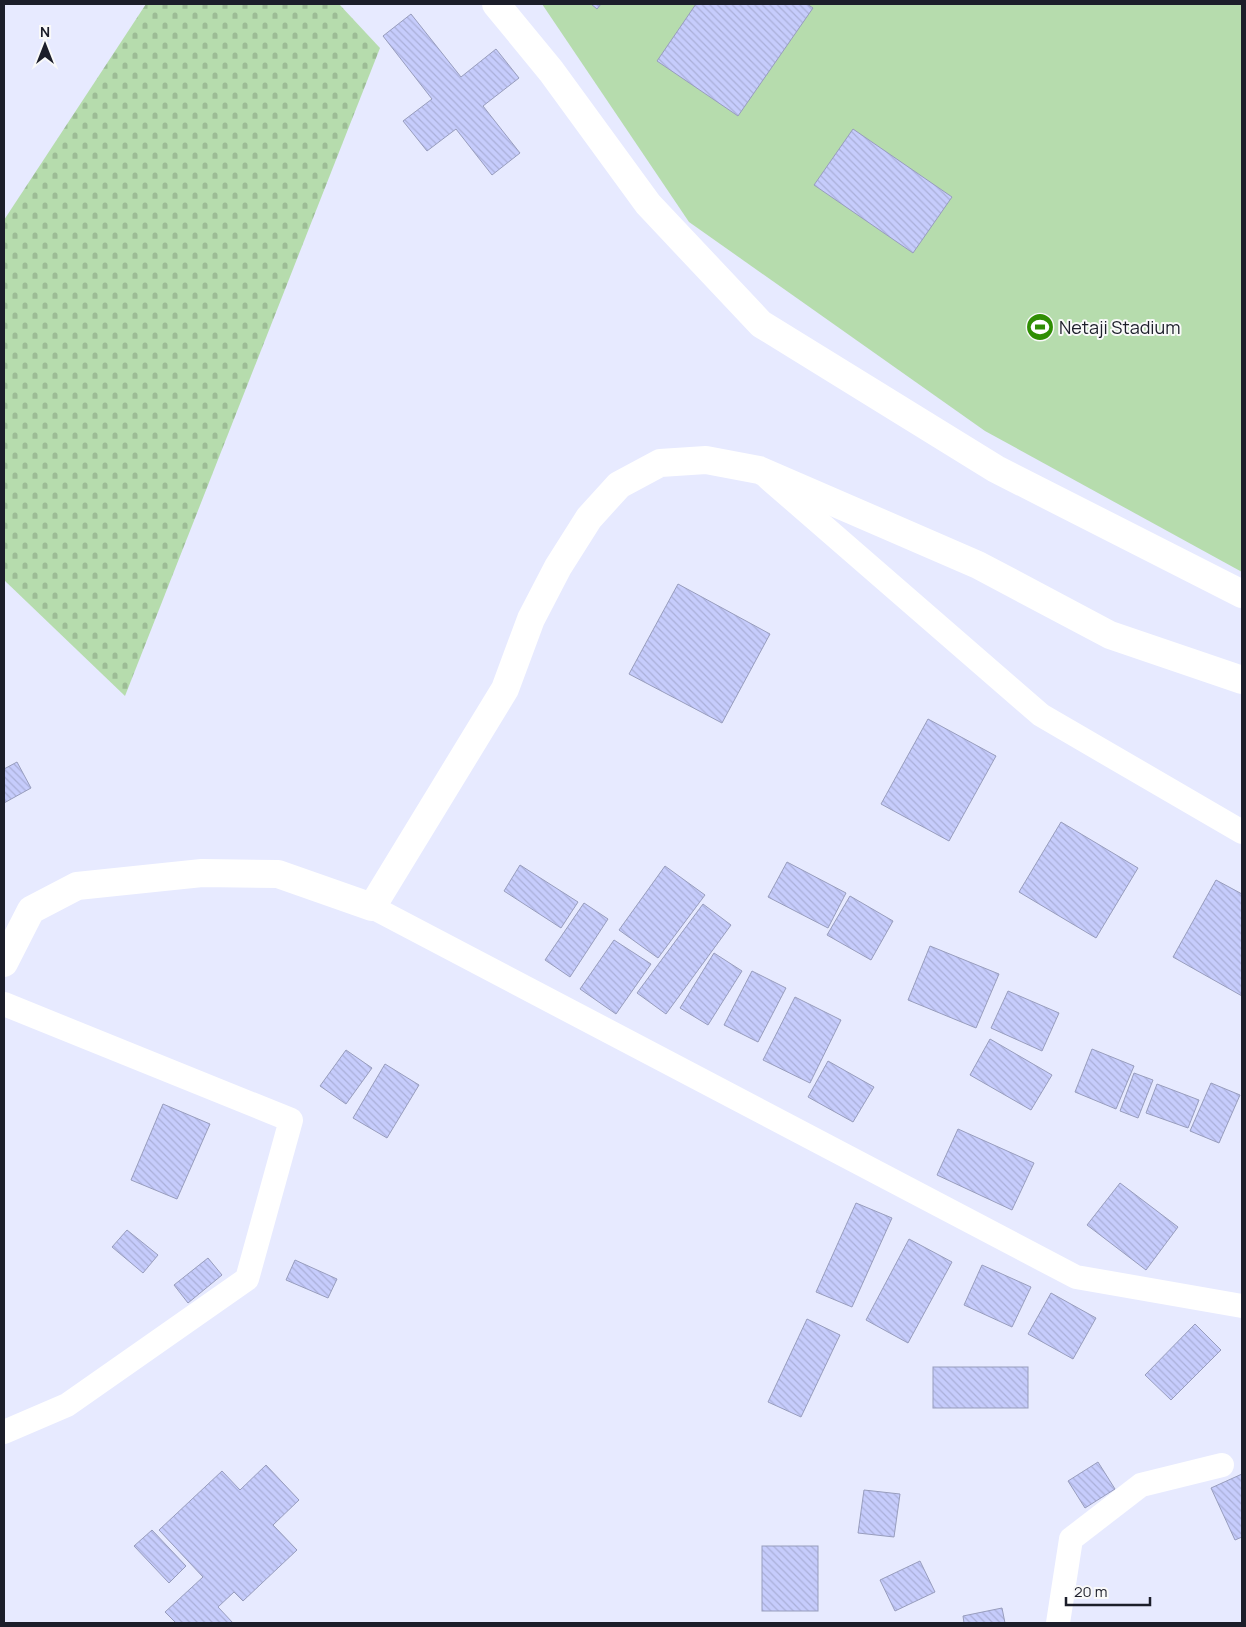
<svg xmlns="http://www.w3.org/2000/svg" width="1246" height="1627" font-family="Manrope,sans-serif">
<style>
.cemetery{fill:url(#cemetery-stones)}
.green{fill:#b6dcad}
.building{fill:url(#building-back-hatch);stroke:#989dbd}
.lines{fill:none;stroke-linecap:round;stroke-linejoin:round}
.minor{stroke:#fff;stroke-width:24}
.tertiary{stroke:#fff;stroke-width:28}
.labels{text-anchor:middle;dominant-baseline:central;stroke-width:4;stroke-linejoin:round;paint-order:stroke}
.poi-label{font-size:18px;fill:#1c1e2a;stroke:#f9f9f9;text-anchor:start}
</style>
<defs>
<pattern id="cemetery-stones" width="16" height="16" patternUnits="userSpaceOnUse" patternTransform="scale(1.25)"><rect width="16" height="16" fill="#b6dcad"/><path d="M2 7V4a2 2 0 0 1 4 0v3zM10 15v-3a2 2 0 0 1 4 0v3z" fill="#9cbc95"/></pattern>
<pattern id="building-back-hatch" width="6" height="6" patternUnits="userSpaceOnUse" patternTransform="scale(1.25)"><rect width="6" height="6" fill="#c6ccfc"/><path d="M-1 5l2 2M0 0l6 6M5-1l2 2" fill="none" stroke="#aaafd8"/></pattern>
</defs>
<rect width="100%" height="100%" fill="#e7eaff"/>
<!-- cemetery -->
<path class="cemetery" d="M146,4H339L380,48L125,696L4,580V220Z"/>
<!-- green -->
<path class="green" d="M542,4H1242V572L985,431L689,222Z"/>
<!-- building -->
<g class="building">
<path d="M591,4H601L597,9Z"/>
<path d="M696,4H807L813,8L738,116L657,61Z"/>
<path d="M411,14L461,77L496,49L519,78L483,106L520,153L492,175L456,129L427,151L403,121L432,99L383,36Z"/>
<path d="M853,129L952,197L913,253L814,185Z"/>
<path d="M678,584L770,634L722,723L629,674Z"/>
<path d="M928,719L996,756L949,841L881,804Z"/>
<path d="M17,762L31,788L4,803V769Z"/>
<path d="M1061,822L1138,868L1096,938L1019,892Z"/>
<path d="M787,862L846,893L828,928L768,897Z"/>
<path d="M520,865L578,902L561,928L504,891Z"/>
<path d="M665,866L705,895L658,958L619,930Z"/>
<path d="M1216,880L1242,894V996L1173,957Z"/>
<path d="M850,896L893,921L871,960L827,935Z"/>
<path d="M584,903L608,919L570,977L545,960Z"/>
<path d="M703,904L731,925L666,1014L637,993Z"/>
<path d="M614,940L651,964L616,1014L580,989Z"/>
<path d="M930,946L999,974L976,1028L908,1000Z"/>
<path d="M714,953L742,971L708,1025L680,1008Z"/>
<path d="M752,971L786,988L758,1042L724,1025Z"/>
<path d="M1008,991L1059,1013L1042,1051L991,1028Z"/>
<path d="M795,997L841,1020L810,1083L763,1060Z"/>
<path d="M990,1039L1052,1075L1031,1110L970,1075Z"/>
<path d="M1092,1049L1134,1066L1116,1109L1075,1092Z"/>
<path d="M346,1050L372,1068L346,1104L320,1086Z"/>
<path d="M828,1061L874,1087L853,1122L808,1097Z"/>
<path d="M385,1064L419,1085L387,1138L353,1118Z"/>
<path d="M1134,1073L1153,1080L1138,1118L1120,1111Z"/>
<path d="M1211,1083L1240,1095L1219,1143L1190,1131Z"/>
<path d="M1157,1084L1199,1100L1188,1128L1146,1113Z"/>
<path d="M163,1104L210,1124L177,1199L131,1180Z"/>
<path d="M958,1129L1034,1163L1012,1210L937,1175Z"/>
<path d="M1120,1183L1178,1227L1146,1270L1087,1225Z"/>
<path d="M856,1203L892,1218L852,1307L816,1292Z"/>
<path d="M127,1230L158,1255L143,1273L112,1247Z"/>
<path d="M909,1239L952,1262L908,1343L866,1320Z"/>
<path d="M208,1258L222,1275L188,1303L174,1285Z"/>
<path d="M295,1260L337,1279L328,1298L286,1280Z"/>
<path d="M982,1265L1031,1287L1012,1327L964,1305Z"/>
<path d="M1051,1293L1096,1318L1073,1359L1028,1334Z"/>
<path d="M807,1319L840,1335L801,1417L768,1402Z"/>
<path d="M1195,1324L1221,1350L1171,1400L1145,1375Z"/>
<rect x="933" y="1367" width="95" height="41"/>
<path d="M1098,1462L1115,1489L1085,1508L1068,1481Z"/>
<path d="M266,1465L299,1500L273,1525L297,1550L243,1601L234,1592L218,1607L233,1623H176L165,1612L203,1577L159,1530L222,1471L240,1490Z"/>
<path d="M1242,1474V1537L1235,1540L1211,1488Z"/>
<path d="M864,1490L900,1494L894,1537L858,1533Z"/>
<path d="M152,1530L186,1566L169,1583L134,1546Z"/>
<rect x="762" y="1546" width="56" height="65"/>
<path d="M920,1561L935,1592L895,1611L880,1580Z"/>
<path d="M1002,1608L1005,1623H964L963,1616Z"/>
</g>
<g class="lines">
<!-- minor -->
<g class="minor">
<path d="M768,478L1041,715L1242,832"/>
<path d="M372,907L1076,1277L1242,1306"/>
<path d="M4,1004L291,1120L247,1279L67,1405L4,1432"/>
<path d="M1058,1623L1071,1539L1141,1485L1222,1465"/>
</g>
<!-- tertiary -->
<g class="tertiary">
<path d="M496,4L551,71L648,204L761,324L996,469L1242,594"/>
<path d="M4,963L31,910L77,886L202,873L278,874L372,907L505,689L531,619L558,567L589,518L619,485L660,463L706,460L759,470L978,565L1110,635L1242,680"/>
</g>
</g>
<!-- icons -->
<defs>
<g id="stadium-disc" transform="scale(1.4375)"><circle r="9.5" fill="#2f8e03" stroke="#f9f9f9"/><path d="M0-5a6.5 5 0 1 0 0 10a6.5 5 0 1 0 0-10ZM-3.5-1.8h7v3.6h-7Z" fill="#fff"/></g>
</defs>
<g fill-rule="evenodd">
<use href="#stadium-disc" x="1040" y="327"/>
</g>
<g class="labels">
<!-- poi labels -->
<g class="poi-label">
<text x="1059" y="327">Netaji Stadium</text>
</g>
</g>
<!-- border -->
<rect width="1246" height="1627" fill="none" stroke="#1c1e2a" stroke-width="10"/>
<!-- north arrow -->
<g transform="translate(45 45)" stroke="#f9f9f9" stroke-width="4" paint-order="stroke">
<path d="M0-4L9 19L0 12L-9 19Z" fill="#1c1e2a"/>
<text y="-8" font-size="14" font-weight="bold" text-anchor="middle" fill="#1c1e2a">N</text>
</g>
<!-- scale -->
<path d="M1066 1597v8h84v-8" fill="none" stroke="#1c1e2a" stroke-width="2.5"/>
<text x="1074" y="1597" font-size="15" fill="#1c1e2a" stroke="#f9f9f9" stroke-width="4" paint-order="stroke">20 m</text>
</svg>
